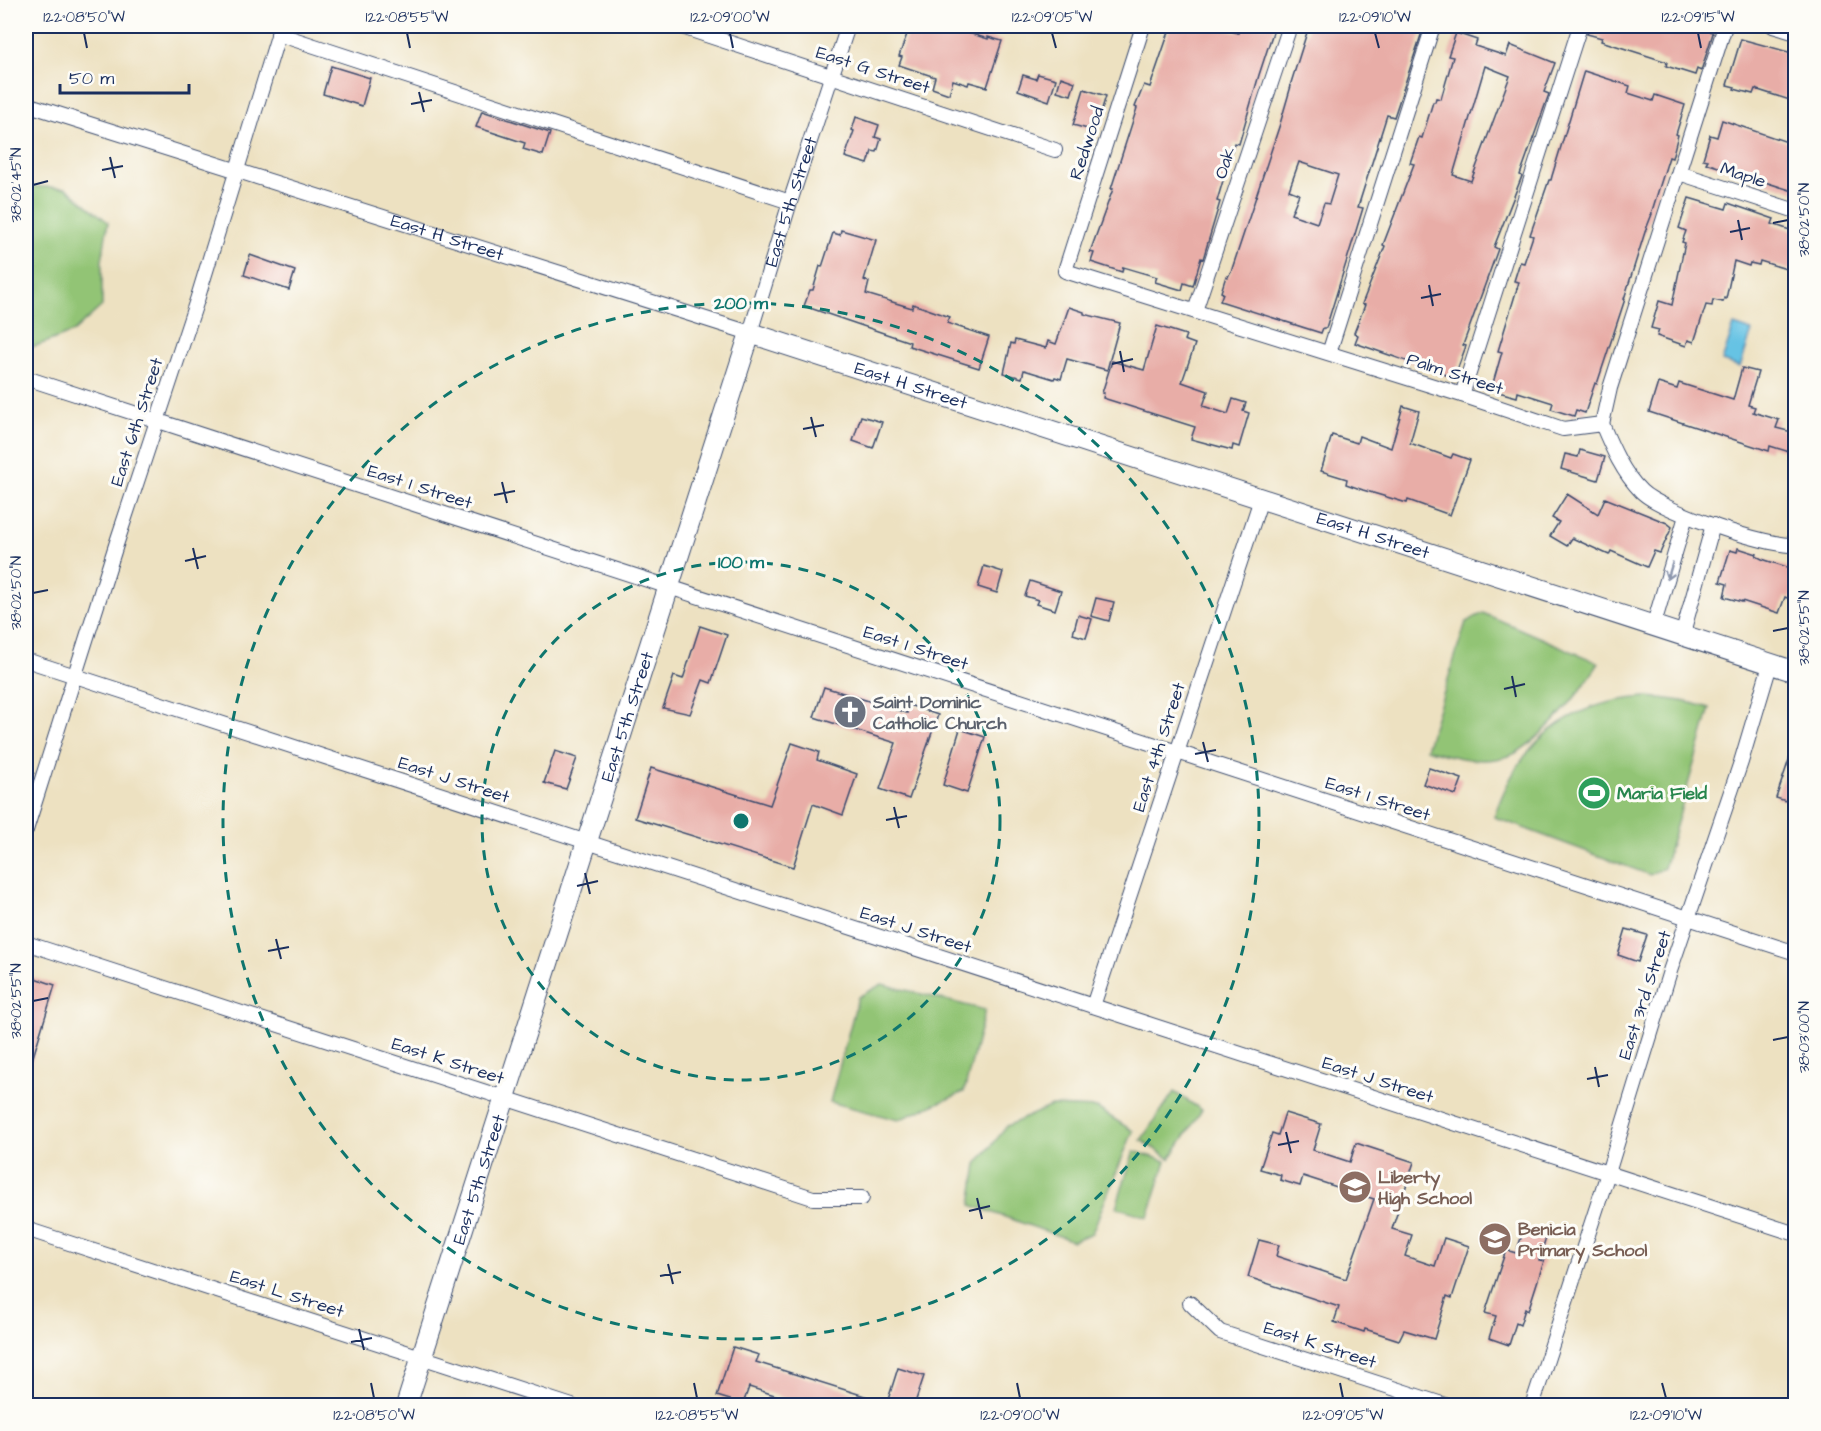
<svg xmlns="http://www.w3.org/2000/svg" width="1821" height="1431" font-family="'Architects Daughter',sans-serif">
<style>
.green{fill:#92c474;stroke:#567a69;stroke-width:1.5}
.water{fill:#66c3e4;stroke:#4079a1;stroke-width:1.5}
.building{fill:#e8ada7;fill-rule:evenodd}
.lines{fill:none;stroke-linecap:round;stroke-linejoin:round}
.street-casing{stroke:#3a4a6d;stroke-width:16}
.secondary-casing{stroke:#3a4a6d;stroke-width:22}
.street{stroke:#fff;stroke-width:14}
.secondary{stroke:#fff;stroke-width:20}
.oneway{stroke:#8d97ae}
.ticks{fill:none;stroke:#1b2f5e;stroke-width:2}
.ring{fill:none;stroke:#0f766e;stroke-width:3;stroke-dasharray:10 8}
.labels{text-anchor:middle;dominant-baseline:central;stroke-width:6;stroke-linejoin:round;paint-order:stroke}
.street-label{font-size:18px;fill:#1b2f5e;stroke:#fdfcf7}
.worship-label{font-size:18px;font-weight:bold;fill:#5b616d;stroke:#fdfcf7;text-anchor:start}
.leisure-label{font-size:18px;font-weight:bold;fill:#27864d;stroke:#fdfcf7;text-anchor:start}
.education-label{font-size:18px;font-weight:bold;fill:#785e54;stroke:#fdfcf7;text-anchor:start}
.centre{fill:#0f766e;stroke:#fdfcf7;stroke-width:3}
.ring-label{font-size:18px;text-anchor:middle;font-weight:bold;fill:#0f766e;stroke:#fdfcf7;stroke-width:6;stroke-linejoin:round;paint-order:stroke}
.neatline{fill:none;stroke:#1b2f5e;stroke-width:2}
.ticks-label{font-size:15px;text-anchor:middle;fill:#1b2f5e}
</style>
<rect width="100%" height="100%" fill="#fdfcf7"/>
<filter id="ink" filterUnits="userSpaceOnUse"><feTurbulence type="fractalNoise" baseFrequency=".0167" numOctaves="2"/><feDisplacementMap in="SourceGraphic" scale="12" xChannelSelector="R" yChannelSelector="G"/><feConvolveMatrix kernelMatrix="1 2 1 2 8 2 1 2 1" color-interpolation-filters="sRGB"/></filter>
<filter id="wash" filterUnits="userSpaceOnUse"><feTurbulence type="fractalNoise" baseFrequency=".008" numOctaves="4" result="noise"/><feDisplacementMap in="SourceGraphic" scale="24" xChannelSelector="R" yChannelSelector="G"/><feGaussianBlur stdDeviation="1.35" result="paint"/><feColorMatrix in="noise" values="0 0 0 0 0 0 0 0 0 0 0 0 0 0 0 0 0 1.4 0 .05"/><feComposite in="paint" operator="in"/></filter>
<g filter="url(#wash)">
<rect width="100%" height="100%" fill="#ede1c1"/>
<!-- green -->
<g class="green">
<path d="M26,186L66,188L108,222L102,261V306L73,332L36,346L26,348Z"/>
<path d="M1483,613L1599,663C1580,693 1562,715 1536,738C1528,745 1519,753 1509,756C1480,765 1453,757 1426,749L1466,622Z"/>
<path d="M1645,697C1668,698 1688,701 1710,708L1664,868L1650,875L1494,817C1519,742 1565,703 1645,697Z"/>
<path d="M882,984L985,1010L964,1092L898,1120L830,1102L858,997Z"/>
<path d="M1174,1092L1202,1110L1170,1159L1141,1140Z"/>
<path d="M1051,1106L1097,1108L1133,1131L1092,1233L1073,1241L971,1205L977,1164L1007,1126Z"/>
<path d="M1134,1151L1166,1161L1148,1217L1116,1207Z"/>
</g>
<!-- water -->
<path class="water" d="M1734,325L1752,331L1740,367L1722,361Z"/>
<g id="blocks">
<!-- building -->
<g class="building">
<path d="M910,26H946L988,39V37L1002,41L987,87L969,82L968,85L953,80L949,94L932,88L935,77L899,65L902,57L899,56Z"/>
<path d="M1171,26H1213L1238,33L1240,26H1275L1259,75L1239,144L1234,143L1217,201L1220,202L1203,259L1201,258L1193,286L1184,283L1182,290L1155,282L1157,277L1123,267L1122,272L1091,262L1094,253L1090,252L1113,189H1111L1137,108L1135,107L1144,85L1150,87Z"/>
<path d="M1309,26H1424L1394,117L1387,115L1358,207L1363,208L1326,328H1323L1321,333L1220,301L1223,293L1221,292L1226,276L1228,277L1232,269L1280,124L1291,86H1290ZM1299,162L1338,175L1329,204L1324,203L1317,223L1291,214L1299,194L1289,190Z"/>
<path d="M1589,26H1700L1711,29L1710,31L1713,33L1701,71L1697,69L1695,75L1666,66L1667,62L1601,41L1602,38L1587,34Z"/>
<path d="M1456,33L1477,40L1475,46L1506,56L1510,45L1555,63L1544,92L1549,94L1520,175L1522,176L1494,247L1498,249L1463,345L1466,346L1456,373L1451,371L1449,376L1355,343L1358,335L1354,333L1365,305L1362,304L1385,246L1383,245L1414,164L1410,163L1419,137L1422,138L1433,102H1435L1436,98L1441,99L1453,57L1448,56ZM1485,66L1510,76L1471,181L1453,175Z"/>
<path d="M1741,39L1796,54V102L1755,89L1753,94L1734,89L1735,87L1727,85Z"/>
<path d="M331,66L370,78L362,106L323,94Z"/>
<path d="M1584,71L1630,86L1628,93L1653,101L1655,95L1685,105L1676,134L1678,135L1672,158L1669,157L1651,214H1652L1645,232L1624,299H1625L1597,384L1595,383L1585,413L1576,410L1574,416L1551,409L1553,403L1518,392L1517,397L1491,390L1502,352L1498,351L1519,282L1514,281L1520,262L1524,263L1533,236L1530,235L1549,180H1551L1552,176Z"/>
<path d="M1038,74L1056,79L1049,101L1018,90L1023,75L1036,79Z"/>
<path d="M1061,77L1075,82L1071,95L1057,91Z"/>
<path d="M1084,89L1106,96L1095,131L1073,125Z"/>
<path d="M482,111L550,133L543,155L523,149L525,143L476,127Z"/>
<path d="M856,117L879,125L875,137L881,139L877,152L872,151L868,164L845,157L854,131L852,130Z"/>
<path d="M1722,120L1796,145V192L1706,163L1708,160L1703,159L1710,135L1717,137Z"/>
<path d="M1689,198L1726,209L1728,203L1774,219L1772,224L1796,232V272L1760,261L1759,265L1750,263L1749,266L1734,261L1726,299L1724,298L1723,302L1713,300L1712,306L1706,305L1694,342L1688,340L1686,346L1657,336L1659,330L1651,328L1659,301L1672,305L1685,243L1682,242L1686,231L1679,228Z"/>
<path d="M841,230L876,240L864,280L869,282L866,294L912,308L913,304L950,317L947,323L989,337L979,368L909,346L910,342L804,306L810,290H813L820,266L822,267L833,233L840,235Z"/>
<path d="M250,255L295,271L289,290L244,275Z"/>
<path d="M1069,307L1084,312V314L1120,323L1107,370L1067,359L1061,379L1055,377L1054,379L1024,370L1022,378L1004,373L1011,343L1014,344L1015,340L1046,348L1048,341L1056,344Z"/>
<path d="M1157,326L1186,335L1184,340L1195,344L1182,382L1208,391L1203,406L1228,414L1233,399L1246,403L1243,411L1249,413L1239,447L1233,445L1232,450L1191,439L1195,427L1103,398L1104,393H1102L1112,361L1144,370Z"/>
<path d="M1742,368L1758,372L1748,405L1755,407L1753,412L1779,420L1776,428L1796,433V454L1770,446L1769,451L1649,412L1658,383L1677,389L1679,383L1733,400Z"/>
<path d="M1403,406L1419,411L1410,443L1451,458L1453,454L1470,460L1450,515L1408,500L1407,503L1363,490L1346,484L1347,479L1321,471L1332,435L1357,443L1359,436L1391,448Z"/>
<path d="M861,416L882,422L873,448L853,441Z"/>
<path d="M1580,450L1605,457L1598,480L1561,469L1565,454L1578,457Z"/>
<path d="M1567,494L1598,514L1605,498L1667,523L1672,527L1660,553L1654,551L1647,567L1611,551L1609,555L1572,538L1567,546L1550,536L1559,522L1552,518Z"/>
<path d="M1738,548L1757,554L1756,556L1762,559L1796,570V584L1790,599L1785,597L1779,613L1742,601V602L1724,597L1727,584L1720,582L1730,550L1737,552Z"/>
<path d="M984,566L1003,572L997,593L978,587Z"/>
<path d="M1030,581L1061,591L1055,610L1036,604L1038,600L1025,596Z"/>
<path d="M1096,598L1114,602L1109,621L1091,616Z"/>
<path d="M1078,615L1092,619L1086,638L1073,634Z"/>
<path d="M700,626L727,635L711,683L703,680L690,714L663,708L674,676L683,679Z"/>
<path d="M824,687L907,713L909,705L938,715L909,799L880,789L896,743L814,717Z"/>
<path d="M960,729L985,737L967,793L943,785Z"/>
<path d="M792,743L819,752L817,760L857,774L843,815L813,804L793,867L635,818L651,768L770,805Z"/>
<path d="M1793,748H1796V804L1776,798Z"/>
<path d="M555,751L577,758L566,789L544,783Z"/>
<path d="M1429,768L1462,779L1456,795L1423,784Z"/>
<path d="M1626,929L1647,935L1638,962L1618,955Z"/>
<path d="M26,975L55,985L29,1070L26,1069Z"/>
<path d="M1285,1113L1321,1124L1313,1150L1350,1162L1356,1143L1414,1162L1392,1229L1412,1235L1405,1256L1435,1266L1444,1238L1469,1246L1452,1298L1447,1296L1434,1339L1404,1330L1399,1340L1365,1329L1364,1332L1334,1322L1339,1307L1248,1277L1259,1240L1279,1245L1276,1256L1346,1279L1374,1199L1303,1176L1300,1186L1280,1180L1281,1175L1260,1169L1272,1133L1278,1135Z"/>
<path d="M1524,1229L1546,1237L1539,1260L1544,1261L1528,1311L1525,1309L1520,1325L1516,1323L1509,1345L1489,1338L1496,1316L1485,1313L1506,1250L1516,1253Z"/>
<path d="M733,1347L759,1355L756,1362L884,1402V1406H809L749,1387L743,1404L717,1396Z"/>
<path d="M898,1368L924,1376L914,1406H886Z"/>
</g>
</g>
</g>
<g filter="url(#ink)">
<use href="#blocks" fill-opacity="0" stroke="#3a4a6d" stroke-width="1.5"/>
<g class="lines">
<!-- street casing -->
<g class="street-casing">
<g id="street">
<path d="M679,26L1055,150"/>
<path d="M1143,26L1065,271L1462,395L1563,429L1602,424C1612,448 1623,473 1641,491C1661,511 1768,547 1796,545"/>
<path d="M1773,26L1796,33"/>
<path d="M278,34L790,202"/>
<path id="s1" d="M26,104L750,333L790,202L848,26"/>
<path d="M1679,173L1796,211"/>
<path d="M1195,311L1290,26"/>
<path d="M1329,353L1433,26"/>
<path d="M26,378L1796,953"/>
<path d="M1462,395L1580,26"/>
<path d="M1602,424L1610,388L1725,26"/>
<path d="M1653,627L1686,516"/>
<path d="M1682,636L1713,525"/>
<path d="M26,660L1796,1234"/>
<path d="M26,830L116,545L198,297L281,26"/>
<path d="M26,943L813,1198H862"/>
<path d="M1093,1006L1261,499"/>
<path d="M26,1229L572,1406"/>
<path d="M1190,1303L1220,1332L1448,1406"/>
<path d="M1532,1406L1608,1173L1670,971L1741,762L1770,665"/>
</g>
</g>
<!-- secondary casing -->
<g class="secondary-casing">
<g id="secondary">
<path id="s2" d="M406,1406L750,333L1796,672"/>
</g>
</g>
<!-- street -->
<use href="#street" class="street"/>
<!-- secondary -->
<use href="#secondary" class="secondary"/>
</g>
<!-- one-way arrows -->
<defs><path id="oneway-shaft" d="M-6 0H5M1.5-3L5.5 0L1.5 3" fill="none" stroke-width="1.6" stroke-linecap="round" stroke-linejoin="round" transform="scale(1.5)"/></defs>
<use class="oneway" href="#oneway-shaft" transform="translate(1670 571) rotate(107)"/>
</g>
<!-- ticks -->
<path class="ticks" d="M84,33L87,48M407,33L410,48M730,33L733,48M1052,33L1056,48M1375,33L1379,48M1698,33L1701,48M419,92L424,112M411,104L432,100M110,157L115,178M102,170L123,166M33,185L48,181M1738,220L1742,240M1773,223L1788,220M1730,232L1750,228M1429,285L1433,306M1421,298L1441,294M1120,351L1124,372M1112,364L1133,359M811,417L816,437M803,429L824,425M502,482L507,503M494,495L515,491M193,548L198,569M185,561L206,556M33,593L48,590M1773,631L1788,628M1512,676L1516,697M1504,689L1525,684M1203,742L1208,762M1195,754L1216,750M894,807L899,828M886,820L907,816M585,873L590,894M577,886L598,881M276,939L281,959M268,951L289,947M33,1001L48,998M1773,1040L1788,1037M1595,1067L1599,1087M1587,1079L1608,1075M1286,1132L1291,1153M1278,1145L1299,1141M977,1198L982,1219M969,1211L990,1206M668,1264L673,1284M660,1276L681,1272M359,1329L364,1350M351,1342L372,1338M371,1383L374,1398M694,1383L697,1398M1017,1383L1020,1398M1340,1383L1343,1398M1662,1383L1666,1398"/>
<!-- distance rings -->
<g class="ring">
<circle cx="741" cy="821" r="259"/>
<circle cx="741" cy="821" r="518"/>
</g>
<!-- icons -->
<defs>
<g id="church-disc" transform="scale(1.725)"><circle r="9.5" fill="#6b7280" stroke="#fdfcf7"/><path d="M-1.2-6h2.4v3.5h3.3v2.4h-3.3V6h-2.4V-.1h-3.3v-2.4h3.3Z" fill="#fff"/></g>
<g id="stadium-disc" transform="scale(1.725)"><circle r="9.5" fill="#2e9e5b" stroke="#fdfcf7"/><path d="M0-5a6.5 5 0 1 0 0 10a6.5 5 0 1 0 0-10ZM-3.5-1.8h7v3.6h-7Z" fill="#fff"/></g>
<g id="school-disc" transform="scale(1.725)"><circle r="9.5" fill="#8d6e63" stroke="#fdfcf7"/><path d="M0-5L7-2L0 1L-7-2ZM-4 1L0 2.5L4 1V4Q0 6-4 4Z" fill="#fff"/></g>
</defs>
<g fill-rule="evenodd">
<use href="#church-disc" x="850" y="712"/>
<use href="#stadium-disc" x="1594" y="793"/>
<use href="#school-disc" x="1355" y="1187"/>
<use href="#school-disc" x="1495" y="1239"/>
</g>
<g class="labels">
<!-- street labels -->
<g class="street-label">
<text transform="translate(873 70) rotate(18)">East G Street</text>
<text transform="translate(1087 143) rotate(-72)">Redwood</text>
<text transform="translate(1225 163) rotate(-72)">Oak</text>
<text transform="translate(1743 175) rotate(18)">Maple</text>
<text stroke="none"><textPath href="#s1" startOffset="897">East 5th Street</textPath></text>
<text stroke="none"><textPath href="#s1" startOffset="442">East H Street</textPath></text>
<text transform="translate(1455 374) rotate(18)">Palm Street</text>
<text stroke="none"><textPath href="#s2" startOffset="1296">East H Street</textPath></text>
<text transform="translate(137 422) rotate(-72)">East 6th Street</text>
<text transform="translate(420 487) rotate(18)">East I Street</text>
<text stroke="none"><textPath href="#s2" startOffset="1782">East H Street</textPath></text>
<text transform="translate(916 648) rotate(18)">East I Street</text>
<text stroke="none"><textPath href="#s2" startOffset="724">East 5th Street</textPath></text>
<text transform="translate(1159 747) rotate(-72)">East 4th Street</text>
<text transform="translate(454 780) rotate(18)">East J Street</text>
<text transform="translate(1378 799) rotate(18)">East I Street</text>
<text transform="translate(916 930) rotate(18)">East J Street</text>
<text transform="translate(1645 995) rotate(-72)">East 3rd Street</text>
<text transform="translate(448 1061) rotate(18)">East K Street</text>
<text transform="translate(1378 1080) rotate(18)">East J Street</text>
<text stroke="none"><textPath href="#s2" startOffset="238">East 5th Street</textPath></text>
<text transform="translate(287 1294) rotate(18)">East L Street</text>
<text transform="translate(1320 1345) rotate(18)">East K Street</text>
</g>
<!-- worship labels -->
<g class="worship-label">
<text x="873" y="702">Saint Dominic<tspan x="873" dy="21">Catholic Church</tspan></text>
</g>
<!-- leisure labels -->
<g class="leisure-label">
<text x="1617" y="793">Maria Field</text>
</g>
<!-- education labels -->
<g class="education-label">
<text x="1378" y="1177">Liberty<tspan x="1378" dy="21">High School</tspan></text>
<text x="1518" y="1229">Benicia<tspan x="1518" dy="21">Primary School</tspan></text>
</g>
</g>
<circle cx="741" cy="821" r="9" class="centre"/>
<g class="ring-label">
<text x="741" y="309">200 m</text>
<text x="741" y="568">100 m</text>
</g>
<!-- margin -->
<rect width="1821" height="1431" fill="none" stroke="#fdfcf7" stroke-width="66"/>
<!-- scale -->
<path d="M60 84v9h129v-9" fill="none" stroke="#1b2f5e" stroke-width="3"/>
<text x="69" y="84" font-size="18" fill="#1b2f5e" stroke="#fdfcf7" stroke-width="4.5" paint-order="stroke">50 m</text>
<rect x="33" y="33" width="1755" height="1365" class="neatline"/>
<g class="ticks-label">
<text x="84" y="22">122°08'50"W</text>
<text x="407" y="22">122°08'55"W</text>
<text x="730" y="22">122°09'00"W</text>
<text x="1052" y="22">122°09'05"W</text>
<text x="1375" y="22">122°09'10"W</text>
<text x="1698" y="22">122°09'15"W</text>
<text transform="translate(16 185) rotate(-90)" y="5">38°02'45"N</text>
<text transform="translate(1804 220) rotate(-90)" y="5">38°02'50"N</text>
<text transform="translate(16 593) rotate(-90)" y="5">38°02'50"N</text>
<text transform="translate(1804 628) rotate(-90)" y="5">38°02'55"N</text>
<text transform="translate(16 1001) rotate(-90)" y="5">38°02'55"N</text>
<text transform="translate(1804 1037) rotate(-90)" y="5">38°03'00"N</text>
<text x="374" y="1420">122°08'50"W</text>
<text x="697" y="1420">122°08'55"W</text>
<text x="1020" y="1420">122°09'00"W</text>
<text x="1343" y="1420">122°09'05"W</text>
<text x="1666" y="1420">122°09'10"W</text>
</g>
</svg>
